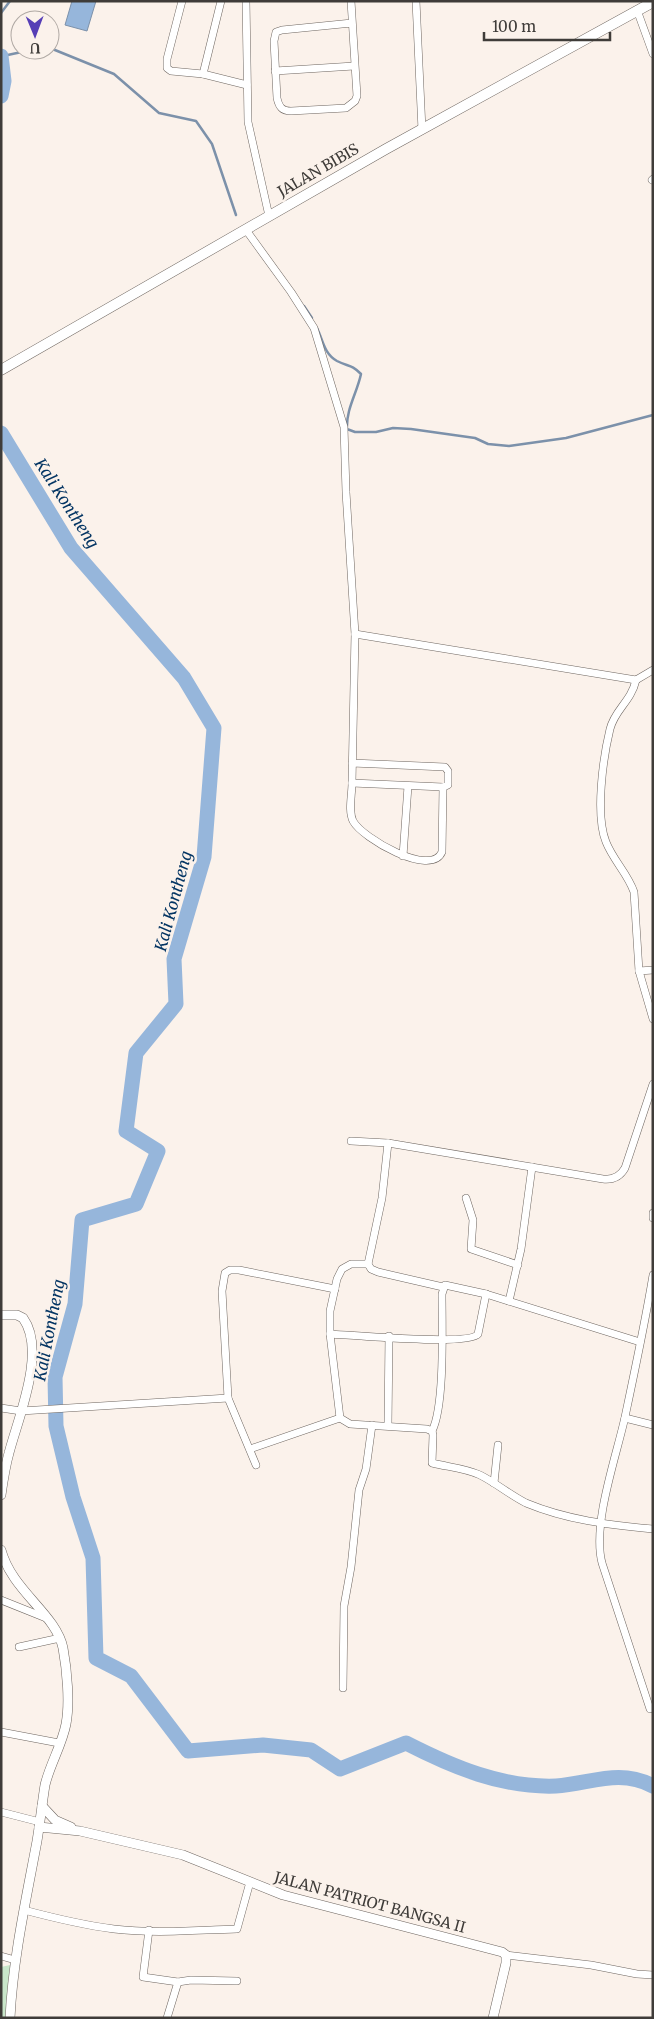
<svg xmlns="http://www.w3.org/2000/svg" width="654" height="2019" font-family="Merriweather,serif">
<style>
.green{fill:#c9e6ca}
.water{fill:#96b6db;stroke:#7c91aa}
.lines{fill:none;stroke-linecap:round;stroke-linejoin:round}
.stream{stroke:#7c91aa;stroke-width:2.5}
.river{stroke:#96b6db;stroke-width:15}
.minor-casing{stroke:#6e6660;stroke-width:8}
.tertiary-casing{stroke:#6e6660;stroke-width:10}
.secondary-casing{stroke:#6e6660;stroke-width:11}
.minor{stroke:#fff;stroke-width:7}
.tertiary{stroke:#fff;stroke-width:9}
.secondary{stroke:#fff;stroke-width:10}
.labels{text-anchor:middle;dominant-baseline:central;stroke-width:5;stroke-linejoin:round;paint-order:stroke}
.street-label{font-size:15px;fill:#3f3c39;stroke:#fbf2eb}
.water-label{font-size:16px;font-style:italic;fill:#043563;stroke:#fbf2eb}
</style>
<rect width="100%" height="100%" fill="#fbf2eb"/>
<!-- green -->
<path class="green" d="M10,1965L7,2018H1V1967Z"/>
<!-- water -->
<path class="water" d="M72,1H96L87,31L65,25Z"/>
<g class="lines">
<!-- stream -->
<g class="stream">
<path d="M1,13L10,1"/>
<path d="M50,48L114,74L159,113L196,121L212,144L236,215"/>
<path d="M3,56L31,50"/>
<path d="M304,306L312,318"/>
<path d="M317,328C323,340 324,354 337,361C349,367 351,364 361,374C357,393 346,409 347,429L355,432H376L393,428L411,429L475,438L488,444L509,446L566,438L653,415"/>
</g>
<!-- river -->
<g class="river">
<path d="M1,56L4,81L1,96"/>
<path d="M1,433L71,548L184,678L214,728L204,857L174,959L176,1004L136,1053L126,1131L158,1151L136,1204L82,1220L75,1304L55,1377L56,1426L73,1497L93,1558L96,1658L131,1676L188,1751L263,1745L311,1750L340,1769L406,1743C453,1767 502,1788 556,1786C590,1784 619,1768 653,1786"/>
</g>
<!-- minor casing -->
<g class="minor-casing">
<g id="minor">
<path d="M182,1L167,59V68L171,71L203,74L247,85"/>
<path d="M246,1L248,122L269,216"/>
<path d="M351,1L357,96L355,101L346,108L291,111C282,111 279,107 277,98L274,41L276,32L282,30L352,23"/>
<path d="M416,1L422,130"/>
<path d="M637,10L653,54"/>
<path d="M275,71L354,66"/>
<path d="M203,74L221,1"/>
<path d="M652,180L653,179"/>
<path d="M246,230L291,292L314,328L344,427L346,492L355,634L352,783L443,787L448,785V771L445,767L352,763"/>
<path d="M355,634L636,680L653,670"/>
<path d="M636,680C631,702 615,709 610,729C603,758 595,815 606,842C613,860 628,874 634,892L639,971L653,1019"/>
<path d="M352,783C352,795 348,811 353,821C362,838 431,878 442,852L443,787"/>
<path d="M403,856L408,786"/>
<path d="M639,971L653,970"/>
<path d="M351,1141L388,1143L603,1179C613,1180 620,1177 625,1168L653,1084"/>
<path d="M388,1143L382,1198L368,1264L371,1269L378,1272L443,1287"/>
<path d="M466,1198L473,1220L471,1249L518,1265"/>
<path d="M653,1213V1218"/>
<path d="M368,1264H351L342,1269L337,1279L330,1311V1334L340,1418L350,1424L427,1429L432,1431L433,1435L432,1463C448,1467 465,1468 480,1475C496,1483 510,1495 526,1503C567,1520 609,1525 653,1529"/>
<path d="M509,1301L521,1249L532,1167"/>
<path d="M330,1334C350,1335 470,1346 478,1334L486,1294"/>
<path d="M1,1408L21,1411L228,1398"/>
<path d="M625,1418L653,1425"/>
<path d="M388,1425L389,1336"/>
<path d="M432,1431C445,1406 442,1325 442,1294L445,1285L486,1294L640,1342"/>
<path d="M250,1449L340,1418"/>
<path d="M256,1465L228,1398L222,1291L225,1273L230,1270H239L335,1289"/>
<path d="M494,1483L498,1445"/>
<path d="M1,1600L46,1618"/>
<path d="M19,1647L60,1638"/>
<path d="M343,1688L344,1606L351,1567L359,1490L366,1469L372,1425"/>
<path d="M650,1709L602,1563C592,1524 616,1458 625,1417C635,1370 645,1323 653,1275"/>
<path d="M1,1732L59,1743"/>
<path d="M1,1812L40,1822"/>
<path d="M24,1910C54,1918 83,1925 114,1929C155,1934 196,1930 237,1929L250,1882"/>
<path d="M149,1930L143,1977L178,1982L191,1980L237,1981"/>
<path d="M506,1955L591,1965L637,1974L653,1975"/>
<path d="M1,1956L15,1960"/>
<path d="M167,2018L178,1982"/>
</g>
</g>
<!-- tertiary casing -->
<g class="tertiary-casing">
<g id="tertiary">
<path d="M1,1315H17L23,1318C47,1351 18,1418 9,1453C5,1467 3,1481 1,1495"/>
<path d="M1,1550C12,1591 56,1614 63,1648C67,1670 70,1703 66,1724C62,1745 50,1764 45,1785C42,1804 40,1823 37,1841C26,1900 13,1958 10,2018"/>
<path d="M42,1806L55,1820L71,1827"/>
<path d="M39,1827L80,1831L183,1855L283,1895L502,1952L506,1955V1963L493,2018"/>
</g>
</g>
<!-- secondary casing -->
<g class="secondary-casing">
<path id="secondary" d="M1,370L386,149L653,2"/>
</g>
<!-- minor -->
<use href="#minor" class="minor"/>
<!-- tertiary -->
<use href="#tertiary" class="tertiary"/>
<!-- secondary -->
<use href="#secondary" class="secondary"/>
</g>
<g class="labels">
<!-- street labels -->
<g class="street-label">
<text transform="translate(318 170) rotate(-30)">JALAN BIBIS</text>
<text transform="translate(370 1902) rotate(15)">JALAN PATRIOT BANGSA II</text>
</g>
<!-- water labels -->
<g class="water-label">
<text transform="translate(67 503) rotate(57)">Kali Kontheng</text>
<text transform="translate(173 901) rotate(-75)">Kali Kontheng</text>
<text transform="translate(49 1330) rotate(-79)">Kali Kontheng</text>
</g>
</g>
<!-- border -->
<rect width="654" height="2019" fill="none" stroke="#3f3c39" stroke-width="5"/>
<!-- north arrow -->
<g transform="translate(35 35) rotate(179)"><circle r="24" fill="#fbf2eb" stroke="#b0a9a4"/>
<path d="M0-4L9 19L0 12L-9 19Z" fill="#563eb6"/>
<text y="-8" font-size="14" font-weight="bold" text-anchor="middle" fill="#3f3c39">U</text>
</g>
<!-- scale -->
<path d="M484 32v8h126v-8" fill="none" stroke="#3f3c39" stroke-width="2.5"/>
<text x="492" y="32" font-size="15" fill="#3f3c39" stroke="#fbf2eb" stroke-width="4" paint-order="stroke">100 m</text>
</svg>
